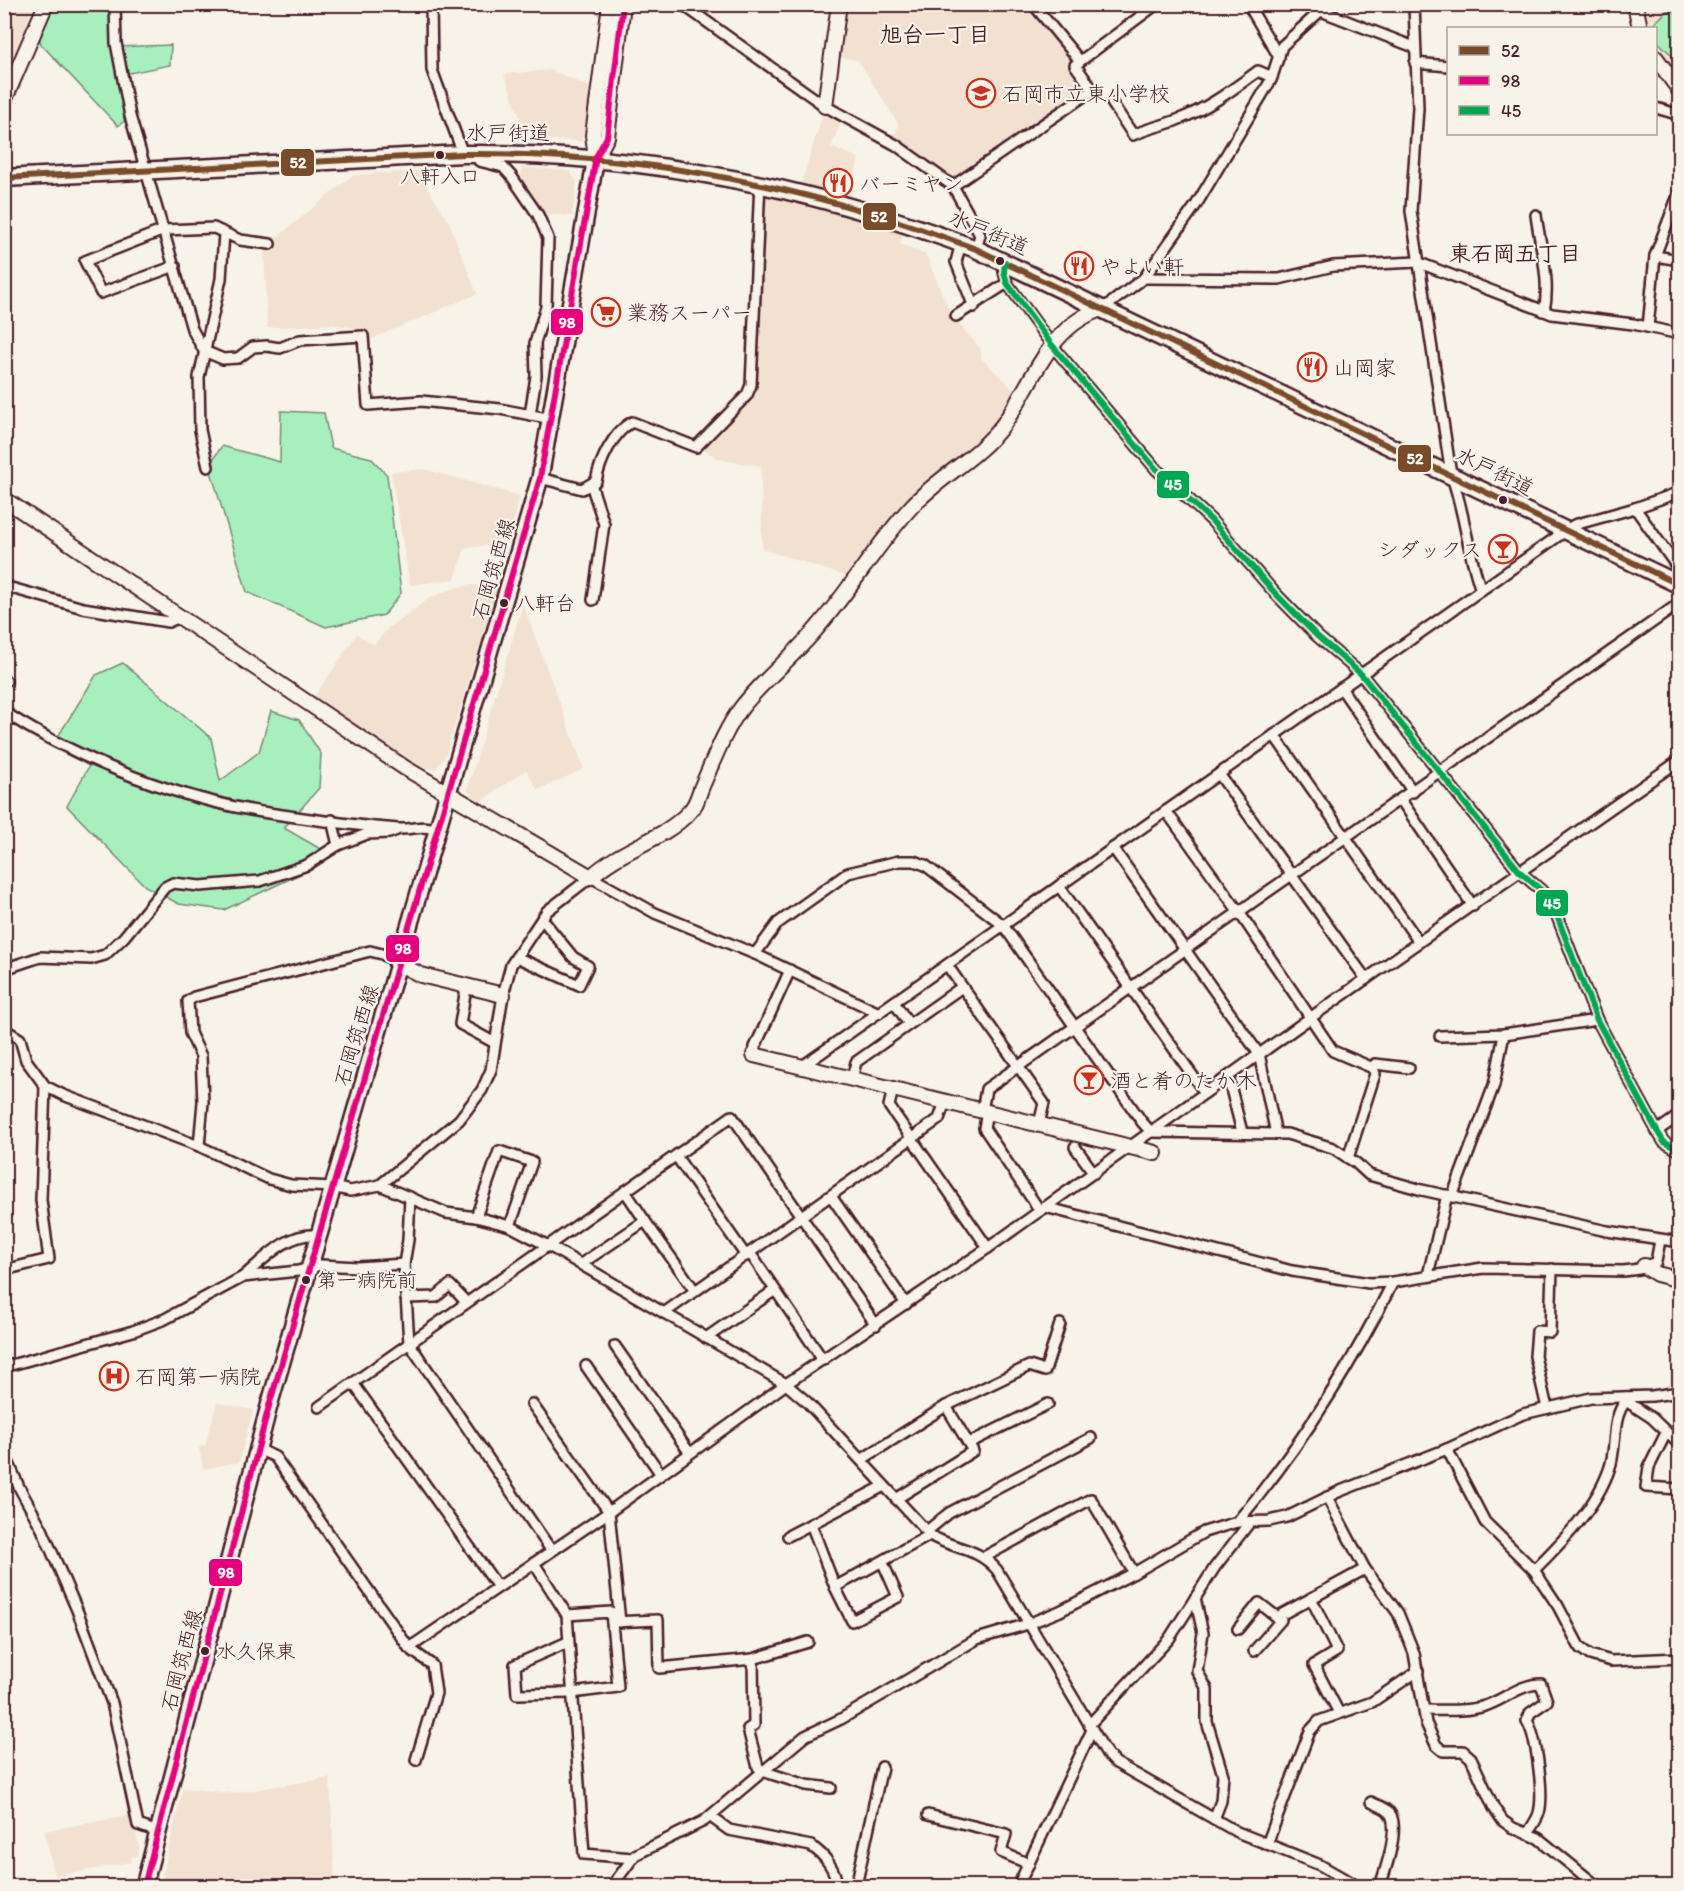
<svg xmlns="http://www.w3.org/2000/svg" width="1684" height="1891" font-family="Itim,'Klee One',sans-serif">
<style>
.built{fill:#f2e1d0}
.green{fill:#a7f0be;stroke:#788874;stroke-width:1.5}
.lines{fill:none;stroke-linecap:round;stroke-linejoin:round}
.street-casing{stroke:#4a1f2b;stroke-width:14}
.secondary-casing{stroke:#4a1f2b;stroke-width:18}
.primary-casing{stroke:#4a1f2b;stroke-width:20}
.highway-casing{stroke:#4a1f2b;stroke-width:21}
.street{stroke:#f7f3e8;stroke-width:9}
.secondary{stroke:#f7f3e8;stroke-width:14}
.primary{stroke:#f7f3e8;stroke-width:15}
.highway{stroke:#f7f3e8;stroke-width:16}
.bus-1-casing{stroke:#f7f3e8;stroke-width:10}
.bus-2-casing{stroke:#f7f3e8;stroke-width:10}
.bus-3-casing{stroke:#f7f3e8;stroke-width:10}
.bus-1{stroke:#7a4b2a;stroke-width:6}
.bus-2{stroke:#e5007d;stroke-width:6}
.bus-3{stroke:#00a651;stroke-width:6}
.bus-dot{fill:#4a1f2b;stroke:#f7f3e8;stroke-width:2}
.labels{text-anchor:middle;dominant-baseline:central;stroke-width:4.5;stroke-linejoin:round;paint-order:stroke}
.bus-label{font-size:20px;fill:#4a1f2b;stroke:#f7f3e8;text-anchor:start}
.poi-label{font-size:21px;fill:#4a1f2b;stroke:#f7f3e8;text-anchor:start}
.street-label{font-size:21px;fill:#4a1f2b;stroke:#f7f3e8}
.neighbourhood-label{font-size:22px;font-weight:bold;fill:#4a1f2b;stroke:#f7f3e8}
.line-badge{stroke:#f7f3e8;stroke-width:2}
.badge-label{font-size:16px;text-anchor:middle;font-weight:bold;fill:#fff}
</style>
<rect width="100%" height="100%" fill="#f7f3e8"/>
<filter id="ink" filterUnits="userSpaceOnUse"><feTurbulence type="fractalNoise" baseFrequency=".0167" numOctaves="2"/><feDisplacementMap in="SourceGraphic" scale="12" xChannelSelector="R" yChannelSelector="G"/><feConvolveMatrix kernelMatrix="1 2 1 2 8 2 1 2 1" color-interpolation-filters="sRGB"/></filter>
<g filter="url(#ink)">
<!-- built -->
<g class="built">
<path d="M5,4L34,5L5,80L4,5Z"/>
<path d="M844,5H1026L1072,60L1069,63L1087,89L954,185L893,137L899,125L858,60L837,57Z"/>
<path d="M1651,5H1679V87L1656,53V28H1645L1641,8Z"/>
<path d="M551,70L591,88L582,141L534,139L522,123L504,74Z"/>
<path d="M823,114L841,122L831,147L859,158L849,197L801,184Z"/>
<path d="M522,167L569,171L577,181L572,216L539,214L521,182Z"/>
<path d="M417,171L449,222L477,294L369,340L362,329L331,324L267,328L264,239L279,236L353,175Z"/>
<path d="M764,194L832,212L857,216L904,231L900,244L926,255L951,315L981,349V358L1017,393L1002,417L974,449L849,577L762,549L761,466L722,460L700,448L752,398L755,383Z"/>
<path d="M424,469L520,496L508,543L465,548L455,579L410,585L391,472Z"/>
<path d="M474,585L497,589L446,754L436,769L419,766L314,697L357,634L374,645L388,628L431,597L458,587Z"/>
<path d="M523,604L584,769L538,790L526,770L479,802L467,790Z"/>
<path d="M217,1403L253,1410L239,1462L203,1469L199,1447L205,1446Z"/>
<path d="M330,1778L335,1886H160L183,1788L233,1793Z"/>
<path d="M133,1815L139,1848L137,1857L132,1856V1862L55,1876L44,1831Z"/>
</g>
<!-- green -->
<g class="green">
<path d="M51,5H112L115,47L171,45L170,65L119,75L127,119L118,126L41,44L39,37Z"/>
<path d="M1673,5H1679V62L1656,40V28H1650Z"/>
<path d="M281,411L324,413L331,448L371,458L387,475L401,593L384,615L326,627L247,592L209,465L222,446L280,462Z"/>
<path d="M123,663L211,738L220,781L259,752L271,711L299,720L321,754L319,788L284,828L324,851L300,874L224,910L179,904L145,886L67,806L89,766L52,746L96,675Z"/>
</g>
<g class="lines">
<!-- street casing -->
<g class="street-casing">
<g id="street">
<path d="M115,4L116,43L130,116L192,329L204,351L223,359L238,358L253,347L267,346L280,348L300,340L363,336L368,405L421,401L500,409L552,419"/>
<path d="M431,4L432,70L463,154"/>
<path d="M682,4L825,106L896,145L953,186L980,235L976,249"/>
<path d="M1033,4L1080,61"/>
<path d="M1260,4L1252,11L1279,57"/>
<path d="M1414,4L1418,108L1411,211L1451,474C1465,513 1467,551 1481,590"/>
<path d="M1321,11L1414,47"/>
<path d="M1415,63L1448,66"/>
<path d="M1112,103L1133,135C1148,128 1162,126 1177,120C1207,109 1232,90 1258,71L1272,77"/>
<path d="M1656,108L1680,115"/>
<path d="M476,153L479,161L503,167L512,177L538,215L548,238L546,307L535,343L536,376L530,415"/>
<path d="M953,186L1093,90L1075,65L1157,4"/>
<path d="M1536,215C1540,246 1551,281 1544,311"/>
<path d="M961,243L956,262L974,307"/>
<path d="M1655,256L1680,260"/>
<path d="M1005,262L1004,272L1007,283L1051,344L1156,469L1211,520L1275,593L1317,636L1361,674L1520,872L1541,890L1552,903L1597,1020L1657,1131L1664,1142L1680,1151"/>
<path d="M175,266L101,293L85,261L164,230L214,228L240,240L270,244"/>
<path d="M1144,278L1279,279L1333,266L1417,262L1552,314L1633,324L1680,334"/>
<path d="M1104,308L1144,278L1196,205L1271,80L1282,46L1328,4"/>
<path d="M956,316L1007,283"/>
<path d="M1648,327L1655,256L1680,190"/>
<path d="M208,467L200,430L199,377L221,279L224,233"/>
<path d="M540,478L582,489L596,481C600,461 613,432 632,422L696,447L747,395L751,385L760,182"/>
<path d="M591,484L604,524L593,600"/>
<path d="M1635,508L1680,571"/>
<path d="M4,586L83,608L168,622L182,616"/>
<path d="M4,680L6,681"/>
<path d="M1341,688L1413,792"/>
<path d="M4,712C82,762 183,801 275,814C316,820 357,826 398,829C414,830 421,824 438,830"/>
<path d="M1274,735L1419,942"/>
<path d="M1219,774L1366,979"/>
<path d="M1401,800L1473,906"/>
<path d="M1166,811L1239,912L1333,1051L1373,1068L1375,1074L1348,1158"/>
<path d="M332,820L338,845"/>
<path d="M1113,848L1259,1054L1276,1134"/>
<path d="M1059,886L1205,1093"/>
<path d="M755,954L778,923L848,873L899,861H914L925,865L1003,925L1142,1122L1151,1132L1287,1134L1333,1148L1356,1163L1369,1175L1422,1190L1607,1231L1680,1242"/>
<path d="M516,957L579,985L588,966L573,957L542,919"/>
<path d="M947,965L1044,1103L1039,1124"/>
<path d="M4,969L40,957L91,959L105,955L124,937L165,887L173,883L200,886L260,881L307,865L338,845L367,834L389,833L397,830"/>
<path d="M466,988L460,1024L495,1043"/>
<path d="M894,1002L909,1024"/>
<path d="M4,1029L20,1039L26,1060L45,1086L63,1095L199,1146L269,1179L291,1185L333,1187L350,1191L380,1185L446,1213L476,1217L510,1226L556,1250L786,1384L807,1402L930,1535C954,1550 976,1546 997,1570L1107,1754L1116,1763L1237,1832L1320,1865L1357,1886"/>
<path d="M1440,1036L1504,1034L1597,1020"/>
<path d="M754,1055L755,1047L790,970"/>
<path d="M801,1067L1574,525L1635,508L1680,492"/>
<path d="M1373,1068L1375,1064L1409,1068"/>
<path d="M1228,1077L1242,1132"/>
<path d="M852,1079L856,1062L962,987"/>
<path d="M893,1089L889,1106L988,1248"/>
<path d="M982,1111L986,1089L1680,603"/>
<path d="M987,1112L984,1128L1040,1211"/>
<path d="M1657,1131L1680,1115"/>
<path d="M199,1146L203,1102L201,1056L190,1033L188,1001L194,997L370,951L382,954L399,964"/>
<path d="M1075,1147L1094,1173"/>
<path d="M676,1156L746,1256"/>
<path d="M380,1185L459,1120L482,1090L491,1070L503,995L511,965L547,911L591,877L655,913L755,954L879,1013"/>
<path d="M625,1191L645,1221"/>
<path d="M831,1196L906,1304"/>
<path d="M410,1197L408,1240L404,1264L409,1343L551,1550"/>
<path d="M1452,1197L1494,1085L1504,1034"/>
<path d="M1045,1207L1292,1271L1369,1283L1393,1282L1483,1268L1623,1271L1639,1269L1656,1262L1660,1240"/>
<path d="M476,1217L499,1151L532,1162L510,1226"/>
<path d="M750,1253L823,1360"/>
<path d="M581,1264L645,1221L695,1291"/>
<path d="M4,1270L49,1259L41,1200L45,1086"/>
<path d="M1428,1275L1447,1195"/>
<path d="M243,1277C265,1258 288,1232 318,1235"/>
<path d="M406,1298L436,1297L450,1285L466,1302"/>
<path d="M664,1313L939,1119L945,1102"/>
<path d="M706,1338L775,1290"/>
<path d="M615,1346L689,1452"/>
<path d="M586,1366L660,1473"/>
<path d="M4,1367L133,1331L165,1319L243,1277L298,1271L321,1265L358,1267L404,1264"/>
<path d="M353,1383L498,1587"/>
<path d="M1626,1397V1401L1652,1418L1680,1445"/>
<path d="M532,1404L609,1512L620,1622"/>
<path d="M946,1406L1029,1366L1045,1371L1060,1324"/>
<path d="M319,1407L732,1116L876,1325"/>
<path d="M1547,1408L1535,1356L1537,1331L1550,1332L1552,1269"/>
<path d="M1666,1433L1649,1467L1646,1487L1680,1489"/>
<path d="M969,1443L1048,1404"/>
<path d="M258,1449L275,1457L409,1648L432,1665L436,1693L416,1760"/>
<path d="M1447,1449L1485,1522L1534,1570L1558,1606L1580,1648L1590,1655L1611,1661L1680,1658"/>
<path d="M4,1452L19,1487L42,1529L77,1610L112,1703L138,1825L158,1832"/>
<path d="M861,1460L946,1406L973,1451L896,1499"/>
<path d="M1327,1497L1365,1569L1398,1613L1414,1653L1426,1723L1436,1745L1443,1751H1463L1471,1758L1494,1808L1503,1821L1513,1828L1538,1838L1597,1886"/>
<path d="M1237,1522C1299,1449 1350,1368 1393,1282"/>
<path d="M811,1524L835,1587L852,1621L898,1597L883,1563"/>
<path d="M927,1531L949,1513L1091,1438"/>
<path d="M788,1536L884,1486"/>
<path d="M984,1557L1091,1499L1134,1573"/>
<path d="M534,1563L567,1615L584,1854L633,1858"/>
<path d="M1534,1570C1563,1541 1597,1507 1610,1467C1617,1446 1611,1418 1626,1401"/>
<path d="M835,1587L930,1535"/>
<path d="M1195,1598L1203,1633L1197,1671L1207,1689V1722L1223,1775L1221,1801L1214,1819"/>
<path d="M1311,1598L1337,1651L1314,1665L1339,1713"/>
<path d="M567,1615L611,1612L618,1687L572,1693L517,1694L515,1665L568,1642"/>
<path d="M1277,1617L1365,1569"/>
<path d="M612,1622L658,1620L659,1668L753,1659L808,1642"/>
<path d="M1238,1629L1259,1603L1281,1620L1254,1651"/>
<path d="M409,1648L609,1512L786,1384L988,1248L1310,1018L1680,760"/>
<path d="M753,1659L754,1725L748,1729L758,1767L762,1771L806,1785L831,1788"/>
<path d="M1424,1710C1444,1710 1465,1712 1485,1706C1504,1700 1520,1684 1541,1684L1547,1701L1530,1713L1527,1721C1537,1737 1544,1795 1539,1813C1537,1820 1531,1828 1527,1834"/>
<path d="M1089,1725L1169,1639L1215,1567L1250,1522"/>
<path d="M1371,1802C1376,1805 1384,1807 1388,1811C1402,1824 1385,1871 1380,1886"/>
<path d="M928,1815L1006,1834L1001,1852L1029,1864"/>
<path d="M711,1817L729,1830L811,1846C825,1855 836,1870 837,1886"/>
<path d="M1267,1844L1310,1731L1319,1721L1372,1702L1418,1671"/>
<path d="M612,1886L635,1855L704,1821L805,1736L841,1719L977,1639L1028,1624L1060,1611L1134,1573L1204,1532L1237,1522L1269,1521L1287,1517L1338,1492L1447,1449L1523,1414L1591,1398L1652,1396L1680,1392"/>
<path d="M856,1886L882,1767"/>
<path d="M1018,1886L1092,1730"/>
</g>
</g>
<!-- secondary casing -->
<g class="secondary-casing">
<g id="secondary">
<path d="M1635,4L1640,28"/>
<path d="M1656,58L1680,91"/>
<path d="M4,101L46,4"/>
<path d="M825,106L839,4"/>
<path d="M596,157L607,137L623,4"/>
<path d="M596,157L593,135L610,4"/>
<path d="M4,499L405,768L591,877C620,849 664,840 689,812C698,804 698,794 703,784C714,759 725,729 742,707C764,679 794,656 817,628C851,589 877,544 912,506C940,476 978,458 1003,425C1034,382 1048,325 1104,308"/>
<path d="M399,964L421,975L503,995"/>
<path d="M754,1055L1155,1153"/>
<path d="M1644,1266L1657,1274L1680,1280"/>
</g>
</g>
<!-- primary casing -->
<g class="primary-casing">
<path id="primary" d="M144,1886L269,1406L540,478L596,157"/>
</g>
<!-- highway casing -->
<g class="highway-casing">
<path id="highway" d="M4,178L463,154C640,152 810,186 976,249L1680,585"/>
</g>
<!-- street -->
<use href="#street" class="street"/>
<!-- secondary -->
<use href="#secondary" class="secondary"/>
<!-- primary -->
<use href="#primary" class="primary"/>
<!-- highway -->
<use href="#highway" class="highway"/>
<!-- bus-1 casing -->
<g class="bus-1-casing">
<path id="bus-1" d="M4,178L463,154C640,152 810,186 976,249L1680,585"/>
</g>
<!-- bus-2 casing -->
<g class="bus-2-casing">
<path id="bus-2" d="M144,1886L269,1406L540,478L596,157L607,137L623,4"/>
</g>
<!-- bus-3 casing -->
<g class="bus-3-casing">
<path id="bus-3" d="M1005,262L1004,272L1007,283L1051,344L1156,469L1211,520L1275,593L1317,636L1361,674L1520,872L1541,890L1552,903L1597,1020L1657,1131L1664,1142L1680,1151"/>
</g>
<!-- bus-1 -->
<use href="#bus-1" class="bus-1"/>
<!-- bus-2 -->
<use href="#bus-2" class="bus-2"/>
<!-- bus-3 -->
<use href="#bus-3" class="bus-3"/>
</g>
</g>
<!-- icons -->
<defs>
<g id="school-ring" transform="scale(1.5)"><circle r="9.5" fill="#f7f3e8" stroke="#c8321e" stroke-width="1.5"/><path d="M0-5L7-2L0 1L-7-2ZM-4 1L0 2.5L4 1V4Q0 6-4 4Z" fill="#c8321e"/></g>
<g id="restaurant-ring" transform="scale(1.5)"><circle r="9.5" fill="#f7f3e8" stroke="#c8321e" stroke-width="1.5"/><path d="M-5-6h1v4h1v-4h1v4h1v-4h1v5L-1.5 .5V6h-2V.5L-5-1ZM5-6V6H3V1.5H1.5Q1.5-4 5-6Z" fill="#c8321e"/></g>
<g id="supermarket-ring" transform="scale(1.5)"><circle r="9.5" fill="#f7f3e8" stroke="#c8321e" stroke-width="1.5"/><path d="M-6-5.5h2.5l.6 2H6L4.5 2H-2.5L-4.4-4H-6ZM-1.5 3.2a1.3 1.3 0 1 0 .1 0ZM3 3.2a1.3 1.3 0 1 0 .1 0Z" fill="#c8321e"/></g>
<g id="bar-ring" transform="scale(1.5)"><circle r="9.5" fill="#f7f3e8" stroke="#c8321e" stroke-width="1.5"/><path d="M-6-5H6L.8 .8V4.5H3.5V6h-7V4.5H-.8V.8Z" fill="#c8321e"/></g>
<g id="hospital-ring" transform="scale(1.5)"><circle r="9.5" fill="#f7f3e8" stroke="#c8321e" stroke-width="1.5"/><path d="M-5-5h3v3.5h4V-5h3V5h-3V1.5h-4V5h-3Z" fill="#c8321e"/></g>
</defs>
<g fill-rule="evenodd">
<use href="#school-ring" x="981" y="93"/>
<use href="#restaurant-ring" x="838" y="183"/>
<use href="#restaurant-ring" x="1079" y="266"/>
<use href="#supermarket-ring" x="606" y="312"/>
<use href="#restaurant-ring" x="1312" y="367"/>
<use href="#bar-ring" x="1503" y="549"/>
<use href="#bar-ring" x="1089" y="1080"/>
<use href="#hospital-ring" x="114" y="1376"/>
</g>
<!-- markers -->
<g class="bus-dot">
<circle cx="440" cy="155" r="5"/>
<circle cx="1000" cy="261" r="5"/>
<circle cx="1503" cy="500" r="5"/>
<circle cx="504" cy="603" r="5"/>
<circle cx="306" cy="1280" r="5"/>
<circle cx="205" cy="1651" r="5"/>
</g>
<g class="labels">
<!-- bus labels -->
<g class="bus-label">
<text x="440" y="176" text-anchor="middle">八軒入口</text>
<text x="515" y="603">八軒台</text>
<text x="317" y="1280">第一病院前</text>
<text x="216" y="1651">水久保東</text>
</g>
<!-- poi labels -->
<g class="poi-label">
<text x="1002" y="93">石岡市立東小学校</text>
<text x="859" y="183">バーミヤン</text>
<text x="1100" y="266">やよい軒</text>
<text x="627" y="312">業務スーパー</text>
<text x="1333" y="367">山岡家</text>
<text x="1482" y="549" text-anchor="end">シダックス</text>
<text x="1110" y="1080">酒と肴のたか木</text>
<text x="135" y="1376">石岡第一病院</text>
</g>
<!-- street labels -->
<g class="street-label">
<text x="508" y="132">水戸街道</text>
<text transform="translate(989 232) rotate(23)">水戸街道</text>
<text transform="translate(1495 471) rotate(26)">水戸街道</text>
<text transform="translate(493 569) rotate(-74)">石岡筑西線</text>
<text transform="translate(356 1035) rotate(-73)">石岡筑西線</text>
<text transform="translate(181 1660) rotate(-75)">石岡筑西線</text>
</g>
<!-- neighbourhood labels -->
<g class="neighbourhood-label">
<text x="935" y="34">旭台一丁目</text>
<text x="1515" y="253">東石岡五丁目</text>
</g>
</g>
<g class="line-badge">
<rect x="280" y="148" width="35" height="29" rx="6" fill="#7a4b2a"/>
<rect x="862" y="202" width="35" height="29" rx="6" fill="#7a4b2a"/>
<rect x="550" y="308" width="34" height="28" rx="6" fill="#e5007d"/>
<rect x="1397" y="444" width="35" height="29" rx="6" fill="#7a4b2a"/>
<rect x="1156" y="470" width="34" height="29" rx="6" fill="#00a651"/>
<rect x="1535" y="889" width="34" height="28" rx="6" fill="#00a651"/>
<rect x="385" y="934" width="35" height="29" rx="6" fill="#e5007d"/>
<rect x="208" y="1558" width="35" height="29" rx="6" fill="#e5007d"/>
</g>
<g class="badge-label">
<text x="298" y="168">52</text>
<text x="879" y="222">52</text>
<text x="567" y="328">98</text>
<text x="1415" y="464">52</text>
<text x="1173" y="490">45</text>
<text x="1552" y="909">45</text>
<text x="403" y="954">98</text>
<text x="226" y="1578">98</text>
</g>
<!-- margin -->
<rect width="1684" height="1891" fill="none" stroke="#f7f3e8" stroke-width="24"/>
<rect x="12" y="12" width="1660" height="1867" fill="none" stroke="#4a1f2b" stroke-width="2" filter="url(#ink)"/>
<!-- legend -->
<rect x="1447" y="27" width="210" height="108" fill="#f7f3e8" stroke="#b29e9c" stroke-width="1.5"/>
<rect x="1459" y="46" width="30" height="9" fill="#7a4b2a" stroke="#b29e9c" stroke-width="1.5"/>
<text x="1501" y="57" font-size="18" fill="#4a1f2b">52</text>
<rect x="1459" y="76" width="30" height="9" fill="#e5007d" stroke="#b29e9c" stroke-width="1.5"/>
<text x="1501" y="87" font-size="18" fill="#4a1f2b">98</text>
<rect x="1459" y="106" width="30" height="9" fill="#00a651" stroke="#b29e9c" stroke-width="1.5"/>
<text x="1501" y="117" font-size="18" fill="#4a1f2b">45</text>
</svg>
